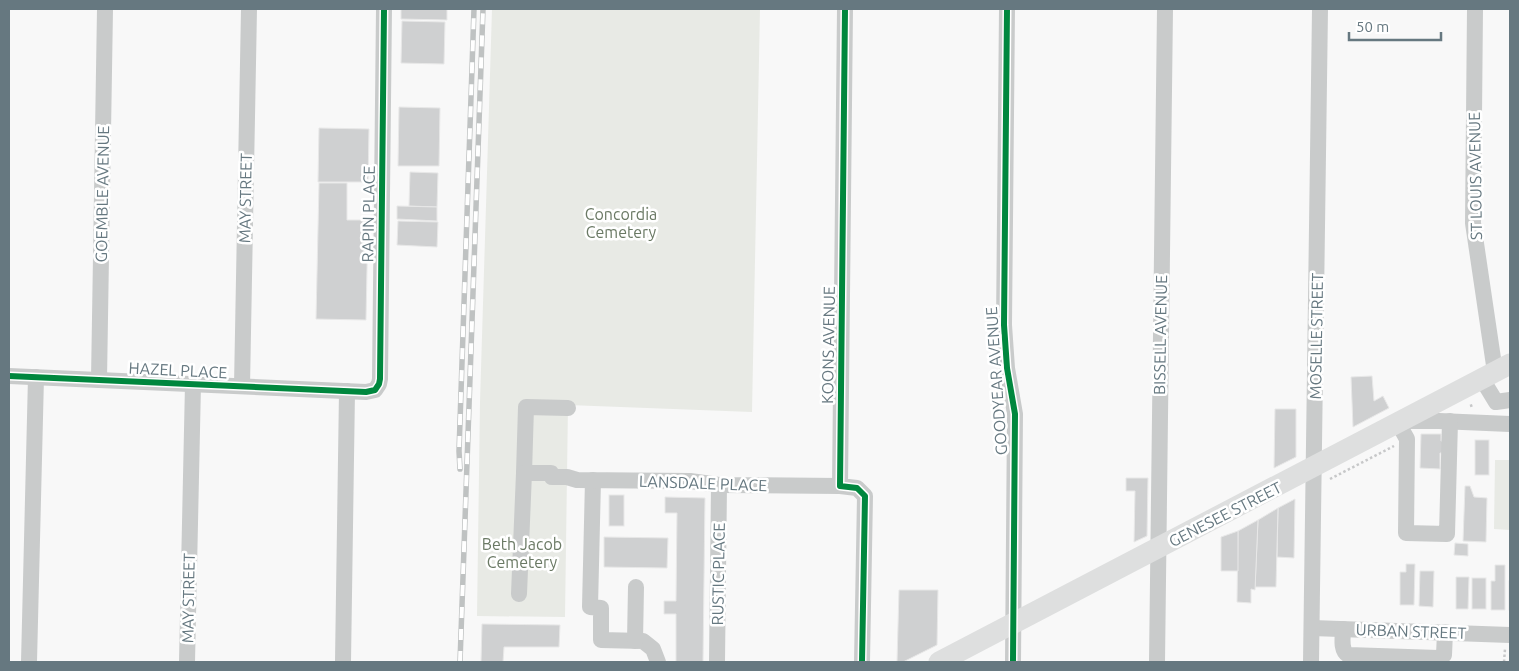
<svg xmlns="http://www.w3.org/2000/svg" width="1519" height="671" font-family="Ubuntu,sans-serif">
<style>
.green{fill:#e8eae5}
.building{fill:#cfd0d1;stroke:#e8e8e8}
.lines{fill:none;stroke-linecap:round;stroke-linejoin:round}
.path{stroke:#c7c8c9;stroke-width:2.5;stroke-dasharray:2.5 2.5;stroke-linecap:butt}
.minor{stroke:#c9cbcb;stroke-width:16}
.major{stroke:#dedfdf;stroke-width:21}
.rail-casing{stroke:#bfc2c2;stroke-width:5.5}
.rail{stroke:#fff;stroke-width:4;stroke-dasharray:11;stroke-linecap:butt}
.cycleway-casing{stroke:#fff;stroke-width:9}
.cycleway{stroke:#00873e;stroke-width:6}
.labels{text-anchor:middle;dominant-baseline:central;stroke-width:5;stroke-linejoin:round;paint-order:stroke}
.street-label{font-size:16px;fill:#667880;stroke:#fff}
.park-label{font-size:16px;fill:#6a7964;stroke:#fff}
</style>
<rect width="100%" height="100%" fill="#f8f8f8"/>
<!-- green -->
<g class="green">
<path d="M492,9H760L752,412L568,405L565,617L477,616L480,402Z"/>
<path d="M1495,460H1510V530L1494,529Z"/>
</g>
<!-- building -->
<g class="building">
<path d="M401,9H447V20L401,19Z"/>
<path d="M402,21L445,22L444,64L401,63Z"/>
<path d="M399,107L440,108L439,166H398Z"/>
<path d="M319,128L369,129L368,182H318Z"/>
<path d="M410,172L438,173L437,207L409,206Z"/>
<path d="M319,183H347V220H368L366,320L316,319Z"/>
<path d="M397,206L437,207V221L397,219Z"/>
<path d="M398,221L438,222L437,247L397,245Z"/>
<path d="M1372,376L1374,401L1383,396L1389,408L1353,427L1351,377Z"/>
<path d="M1275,409H1296V457L1274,468Z"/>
<path d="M1421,434H1441V441L1448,442V453H1440V469L1420,468Z"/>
<rect x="1475" y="440" width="14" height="35"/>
<path d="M1126,478H1148L1147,536L1134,542L1135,491H1126Z"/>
<path d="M1465,486H1470L1474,497L1487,498L1486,542L1463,541Z"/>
<rect x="609" y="495" width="15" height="31"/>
<path d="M665,497L705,498L703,662H676V614H664V601H676L677,513H665Z"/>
<path d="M1295,499L1294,558L1277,557L1278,508Z"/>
<path d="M1278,508L1276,587H1255L1258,520Z"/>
<path d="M1258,520L1255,590L1251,589V603L1237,602L1238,531Z"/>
<path d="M1238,531V571H1221V537Z"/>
<path d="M604,537L668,538L667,568L604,567Z"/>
<path d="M1455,543L1468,544V556L1454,555Z"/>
<path d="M1406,564H1415L1414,605H1400V572H1406Z"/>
<path d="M1495,565H1505V610H1491V581H1495Z"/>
<path d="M1420,571H1434L1433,607L1419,606Z"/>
<path d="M1456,577H1469L1468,609H1456Z"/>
<rect x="1472" y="578" width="14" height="31"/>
<rect x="1509" y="581" width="1" height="29"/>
<path d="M899,590H938L937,645L903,662H897Z"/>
<path d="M482,624L560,625L559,647H504L503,662H481Z"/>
</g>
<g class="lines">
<!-- path -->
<g class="path">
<path d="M1470,406L1473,405"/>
<path d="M1330,479L1394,446"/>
<path d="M1504,662L1505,649"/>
</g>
<!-- minor -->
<g class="minor">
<path d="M845,9L840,486L857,488L865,496L862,662"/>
<path d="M1007,9L1004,325L1007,368L1015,414L1013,662"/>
<path d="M1475,9L1473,223L1495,372"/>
<path d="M9,376L366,392L375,390L379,384L380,379L384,9"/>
<path d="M1482,379L1496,402L1510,400"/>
<path d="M99,380L105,9"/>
<path d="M242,386L249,9"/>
<path d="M1403,421H1439L1510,424"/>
<path d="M1398,423L1407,439L1406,533L1447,534L1450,421"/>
<path d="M524,473L526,407L568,408"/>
<path d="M593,480L590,607L601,608V640L643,641L653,649L658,662"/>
<path d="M519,594L524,473H551L552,477H567L577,480L690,481L719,485L840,486"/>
<path d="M1312,628L1510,635"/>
<path d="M1343,629C1343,637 1340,650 1348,655L1438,658L1444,655L1445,632"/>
<path d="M635,641L636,587"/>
<path d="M29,662L36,377"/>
<path d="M187,662L193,384"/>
<path d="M343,662L347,391"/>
<path d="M717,662L719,485"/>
<path d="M1157,662L1165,9"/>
<path d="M1311,662L1320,9"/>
</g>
<!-- major -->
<path class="major" d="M939,662L1510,364"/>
<!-- rail casing -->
<g class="rail-casing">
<g id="rail">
<path d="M460,469L459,451L474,9"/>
<path d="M460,662L483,9"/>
</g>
</g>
<!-- rail -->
<use href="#rail" class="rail"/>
<!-- cycleway casing -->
<g class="cycleway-casing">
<g id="cycleway">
<path d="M845,9L840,486L857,488L865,496L862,662"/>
<path d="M1007,9L1004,325L1007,368L1015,414L1013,662"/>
<path d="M9,376L366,392L375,390L379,384L380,379L384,9"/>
</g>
</g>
<!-- cycleway -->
<use href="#cycleway" class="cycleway"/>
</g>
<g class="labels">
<!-- street labels -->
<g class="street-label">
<text transform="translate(1475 176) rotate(-91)">ST LOUIS AVENUE</text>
<text transform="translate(102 194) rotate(-89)">GOEMBLE AVENUE</text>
<text transform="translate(245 198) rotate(-89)">MAY STREET</text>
<text transform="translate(368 214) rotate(-89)">RAPIN PLACE</text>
<text transform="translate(1160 335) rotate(-89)">BISSELL AVENUE</text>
<text transform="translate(1316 336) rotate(-89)">MOSELLE STREET</text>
<text transform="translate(828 345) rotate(-89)">KOONS AVENUE</text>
<text transform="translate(178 370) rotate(3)">HAZEL PLACE</text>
<text transform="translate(996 381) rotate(-94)">GOODYEAR AVENUE</text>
<text transform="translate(703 483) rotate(2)">LANSDALE PLACE</text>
<text transform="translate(1225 514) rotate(-27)">GENESEE STREET</text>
<text transform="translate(718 574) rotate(-89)">RUSTIC PLACE</text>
<text transform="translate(188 598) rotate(-89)">MAY STREET</text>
<text transform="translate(1411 631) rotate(2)">URBAN STREET</text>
</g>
<!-- park labels -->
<g class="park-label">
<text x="621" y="214">Concordia<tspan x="621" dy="18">Cemetery</tspan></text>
<text x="522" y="544">Beth Jacob<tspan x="522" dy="18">Cemetery</tspan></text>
</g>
</g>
<!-- border -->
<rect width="1519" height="671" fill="none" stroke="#667880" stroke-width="20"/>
<!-- scale -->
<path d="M1349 32v8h92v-8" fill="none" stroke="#667880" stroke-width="2.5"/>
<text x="1356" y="32" font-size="15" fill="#667880" stroke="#ffffff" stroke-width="4" paint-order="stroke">50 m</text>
</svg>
